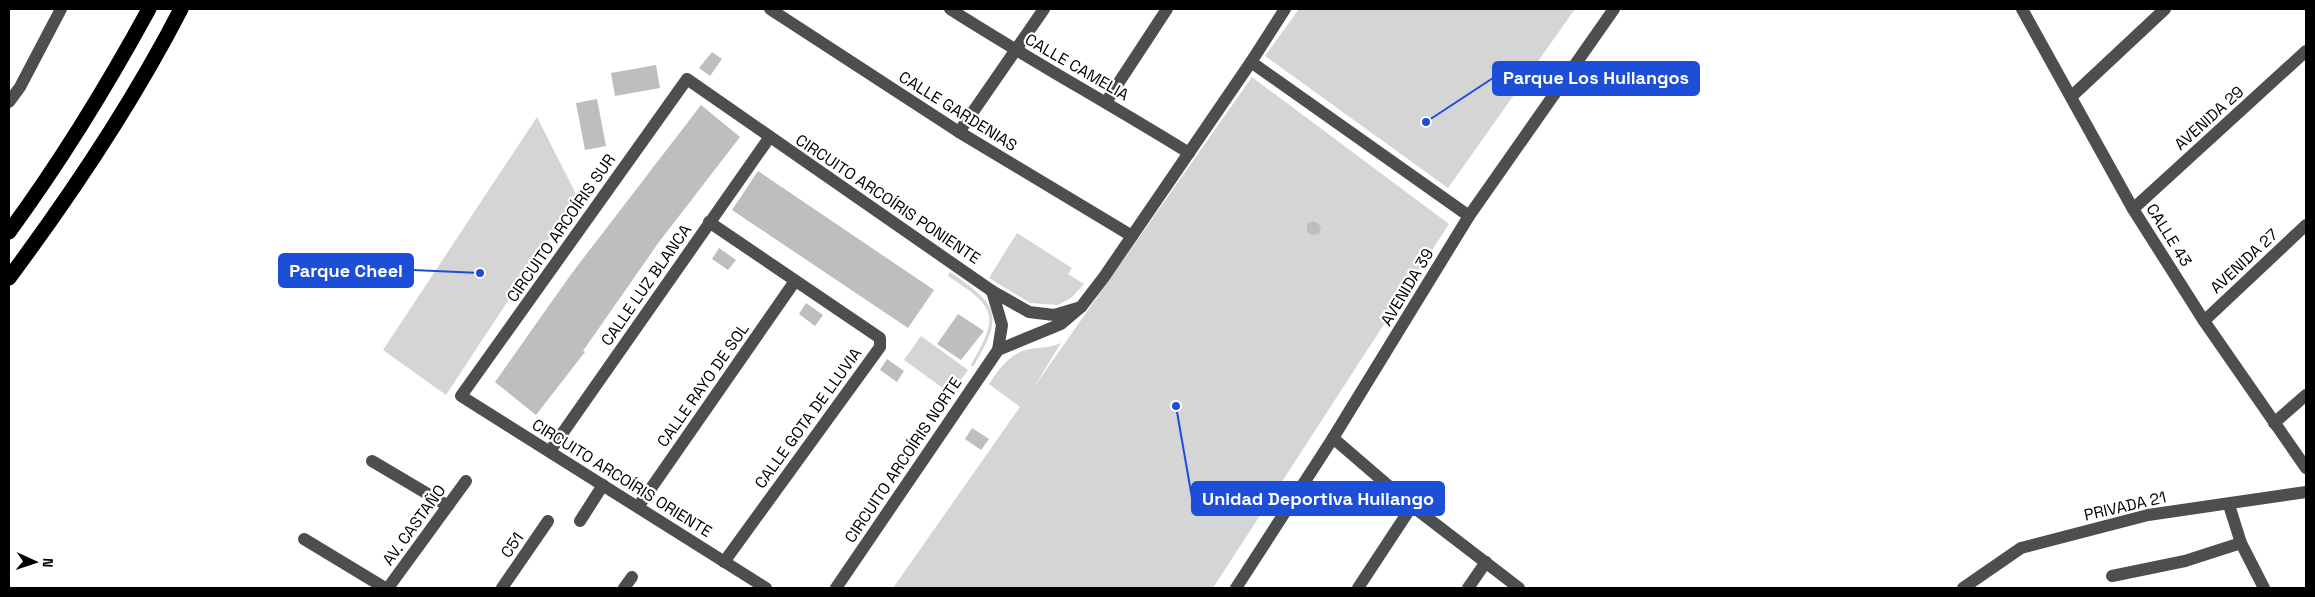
<svg xmlns="http://www.w3.org/2000/svg" width="2315" height="597" font-family="'Space Grotesk',sans-serif">
<style>
.green{fill:#d5d5d5}
.building{fill:#bebebe}
.lines{fill:none;stroke-linecap:round;stroke-linejoin:round}
.minor{stroke:#4e4e4e;stroke-width:12}
.highway{stroke:#000;stroke-width:15}
.labels{text-anchor:middle;dominant-baseline:central;stroke-width:4.5;stroke-linejoin:round;paint-order:stroke}
.street-label{font-size:16px;fill:#000;stroke:#fff}
.leader{fill:none;stroke:#1d4ed8;stroke-width:2}
.callout-dot{fill:#1d4ed8;stroke:#fff;stroke-width:2}
.callout{fill:#1d4ed8;stroke:#1d4ed8;stroke-width:2}
.callout-label{font-size:18px;text-anchor:middle;font-weight:bold;fill:#fff}
</style>
<rect width="100%" height="100%" fill="#fff"/>
<!-- green -->
<g class="green">
<path d="M1299,9H1575L1448,188L1265,56Z"/>
<path d="M1252,77L1449,224L1213,588H893L1020,407L989,384C999,369 1011,352 1030,349C1042,347 1050,348 1061,343L1034,387Z"/>
<path d="M537,117L577,196L446,395L383,350Z"/>
<path d="M1017,233L1072,268L1068,274L1084,284L1071,298L1058,305L1030,303L989,278Z"/>
<path d="M950,272C998,305 1005,315 973,367L971,365C1001,314 995,307 948,276Z"/>
<path d="M921,336L968,370L951,394L904,360Z"/>
</g>
<!-- building -->
<g class="building">
<path d="M712,52L722,59L710,76L699,68Z"/>
<path d="M656,65L660,88L615,96L611,73Z"/>
<path d="M597,99L606,146L585,150L576,103Z"/>
<path d="M701,105L740,137L659,242L583,351L585,352L536,415L495,382L572,273Z"/>
<path d="M758,171L934,290L908,328L732,210Z"/>
<path d="M1313,221L1318,223L1321,228L1319,234L1312,235L1307,232V224Z"/>
<path d="M719,248L736,260L728,270L712,259Z"/>
<path d="M806,303L823,315L815,326L799,314Z"/>
<path d="M958,314L984,331L961,360L937,344Z"/>
<path d="M887,359L904,371L897,382L880,370Z"/>
<path d="M972,428L989,439L981,450L965,439Z"/>
</g>
<g class="lines">
<!-- minor -->
<g class="minor">
<path d="M770,9L959,132L1132,236"/>
<path d="M950,9C1028,59 1110,104 1189,153"/>
<path d="M2022,9L2133,209L2204,321L2306,468"/>
<path d="M1251,62L1469,216"/>
<path d="M2072,96L2165,9"/>
<path d="M9,102L20,87L61,9"/>
<path d="M1106,102L1167,9"/>
<path d="M959,132L1044,9"/>
<path d="M2133,209L2306,51"/>
<path d="M709,222L880,338V347L724,562"/>
<path d="M992,291L1002,325L998,350"/>
<path d="M2204,321L2306,225"/>
<path d="M2274,423L2306,395"/>
<path d="M1333,438L1412,506L1519,588"/>
<path d="M550,451L769,138"/>
<path d="M372,461L448,506"/>
<path d="M2229,505L2241,543L2264,588"/>
<path d="M638,507L795,281"/>
<path d="M580,521L603,485"/>
<path d="M304,539L385,588"/>
<path d="M2112,576L2185,561L2241,543"/>
<path d="M388,588L466,481"/>
<path d="M502,588L548,521"/>
<path d="M624,588L632,577"/>
<path d="M766,588L461,396L687,79L992,291L1029,312L1054,315L1081,307"/>
<path d="M836,588L998,350L1061,324L1081,307L1104,277L1251,62L1285,9"/>
<path d="M1236,588L1333,438L1469,216L1614,9"/>
<path d="M1358,588L1412,506"/>
<path d="M1468,588L1486,562"/>
<path d="M1963,588L2021,548L2148,515L2306,492"/>
</g>
<!-- highway -->
<g class="highway">
<path d="M9,232C61,161 107,86 149,9"/>
<path d="M9,278C73,192 132,104 181,9"/>
</g>
</g>
<g class="labels">
<!-- street labels -->
<g class="street-label">
<text transform="translate(1077 67) rotate(30)">CALLE CAMELIA</text>
<text transform="translate(958 111) rotate(32)">CALLE GARDENIAS</text>
<text transform="translate(2209 118) rotate(-42)">AVENIDA 29</text>
<text transform="translate(888 199) rotate(34)">CIRCUITO ARCOÍRIS PONIENTE</text>
<text transform="translate(561 228) rotate(-55)">CIRCUITO ARCOÍRIS SUR</text>
<text transform="translate(2169 235) rotate(58)">CALLE 43</text>
<text transform="translate(2244 261) rotate(-43)">AVENIDA 27</text>
<text transform="translate(646 285) rotate(-55)">CALLE LUZ BLANCA</text>
<text transform="translate(1407 287) rotate(-59)">AVENIDA 39</text>
<text transform="translate(703 385) rotate(-55)">CALLE RAYO DE SOL</text>
<text transform="translate(808 418) rotate(-54)">CALLE GOTA DE LLUVIA</text>
<text transform="translate(903 460) rotate(-56)">CIRCUITO ARCOÍRIS NORTE</text>
<text transform="translate(622 478) rotate(32)">CIRCUITO ARCOÍRIS ORIENTE</text>
<text transform="translate(2125 506) rotate(-13)">PRIVADA 21</text>
<text transform="translate(414 525) rotate(-54)">AV. CASTAÑO</text>
<text transform="translate(512 545) rotate(-55)">C51</text>
</g>
</g>
<!-- callouts -->
<path class="leader" d="M1426 122L1493 78M480 273L413 270M1176 406L1192 498"/>
<g class="callout-dot">
<circle cx="1426" cy="122" r="5"/>
<circle cx="480" cy="273" r="5"/>
<circle cx="1176" cy="406" r="5"/>
</g>
<g class="callout">
<rect x="1493" y="62" width="206" height="33" rx="5"/>
<rect x="279" y="254" width="134" height="33" rx="5"/>
<rect x="1192" y="482" width="252" height="33" rx="5"/>
</g>
<g class="callout-label">
<text x="1596" y="84">Parque Los Huilangos</text>
<text x="346" y="277">Parque Cheel</text>
<text x="1318" y="505">Unidad Deportiva Huilango</text>
</g>
<!-- border -->
<rect width="2315" height="597" fill="none" stroke="#000000" stroke-width="20"/>
<!-- north arrow -->
<g transform="translate(35 562) rotate(93)" stroke="#ffffff" stroke-width="4" paint-order="stroke">
<path d="M0-4L9 19L0 12L-9 19Z" fill="#000000"/>
<text y="-8" font-size="14" font-weight="bold" text-anchor="middle" fill="#000000">N</text>
</g>
</svg>
